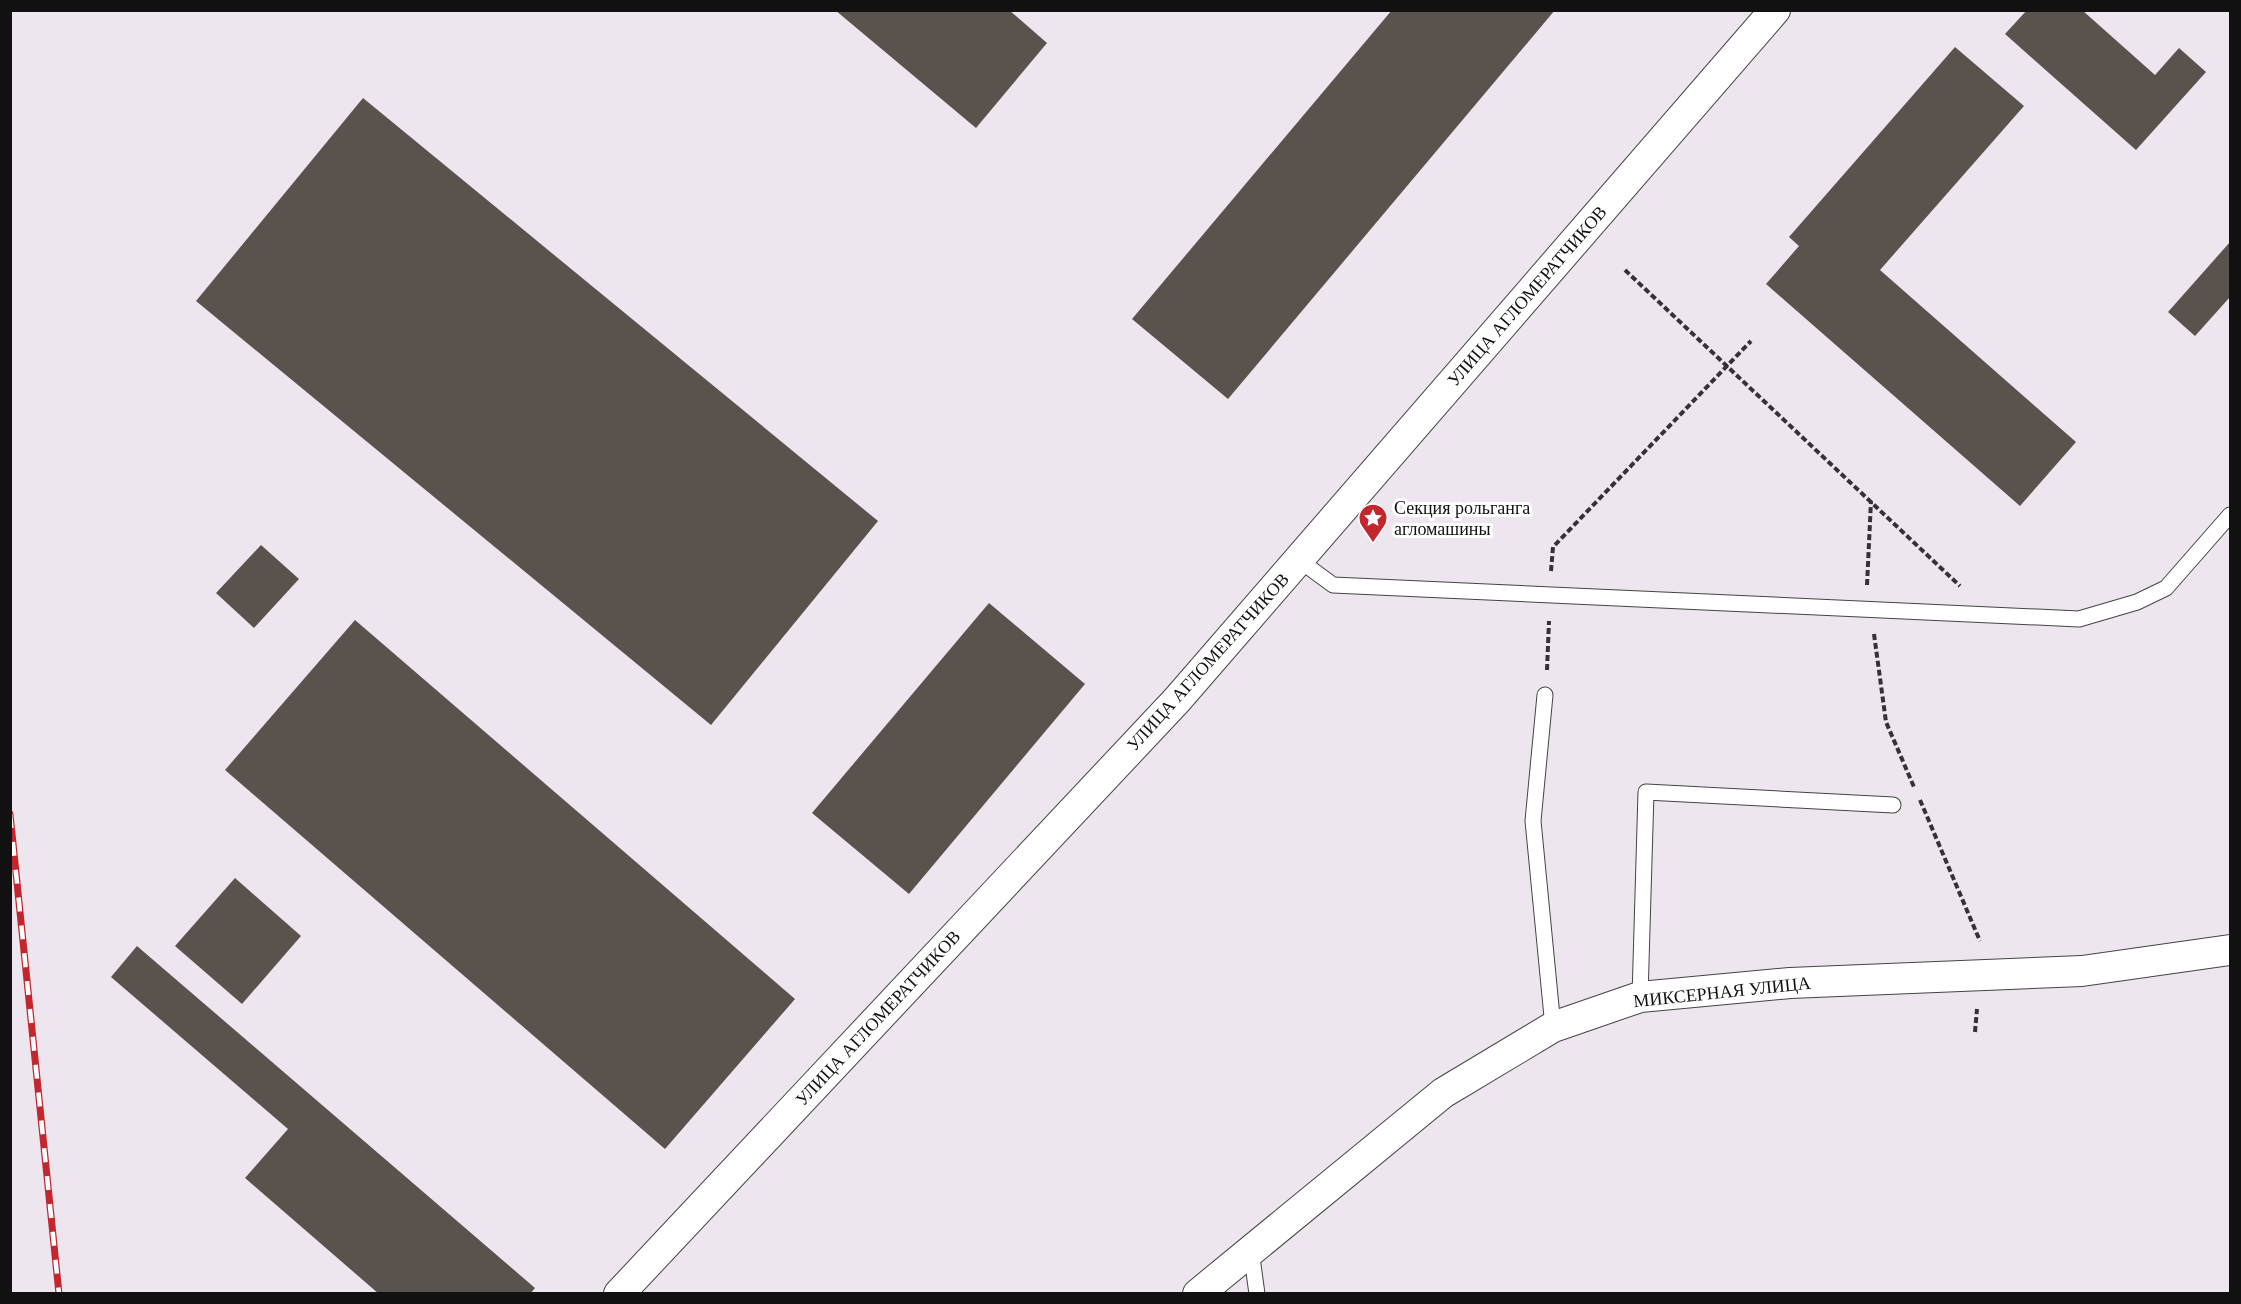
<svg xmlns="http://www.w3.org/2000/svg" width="2241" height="1304" font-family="Georgia,serif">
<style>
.industrial{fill:#eee6ef}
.building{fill:#5a524d}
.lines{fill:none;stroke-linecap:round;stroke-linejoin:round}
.service-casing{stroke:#444;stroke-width:17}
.minor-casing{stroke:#444;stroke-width:32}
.path{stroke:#333;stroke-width:4;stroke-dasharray:6 3;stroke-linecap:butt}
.service{stroke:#fff;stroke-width:15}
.minor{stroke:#fff;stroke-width:30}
.rail-casing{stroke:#c4262e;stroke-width:7}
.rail{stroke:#fff;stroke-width:4.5;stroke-dasharray:14;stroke-linecap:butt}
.labels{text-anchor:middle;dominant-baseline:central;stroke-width:6;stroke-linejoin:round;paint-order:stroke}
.street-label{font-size:18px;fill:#111;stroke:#fff}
.poi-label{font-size:18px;fill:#111;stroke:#fff;text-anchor:start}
</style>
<rect width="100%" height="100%" fill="#fffdf5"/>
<!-- industrial -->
<rect class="industrial" x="11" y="11" width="2219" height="1282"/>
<!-- building -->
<g class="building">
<path d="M835,10H1009L1047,43L976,128Z"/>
<path d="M1392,10H1555L1228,399L1132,319Z"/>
<path d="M2027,10H2082L2155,75L2179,48L2206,72L2136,150L2005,34Z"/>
<path d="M1955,47L2024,106L1880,270L2076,442L2020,506L1766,284L1799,246L1789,237Z"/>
<path d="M363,98L878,521L711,725L196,301Z"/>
<path d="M2230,242V297L2195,336L2168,312Z"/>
<path d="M261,545L299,579L254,628L216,593Z"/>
<path d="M989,603L1085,684L909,894L812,813Z"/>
<path d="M355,620L795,999L665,1149L225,770Z"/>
<path d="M235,878L301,936L242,1004L175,946Z"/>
<path d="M137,946L535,1288L530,1294H379L245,1178L288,1129L111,977Z"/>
</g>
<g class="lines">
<!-- service casing -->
<g class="service-casing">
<g id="service">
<path d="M1299,560L1333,585L2079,619L2137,602L2166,588L2230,515"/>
<path d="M1545,695L1533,821L1553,1027"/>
<path d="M1640,997L1646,792L1893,805"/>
<path d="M1251,1250L1257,1294"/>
</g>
</g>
<!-- minor casing -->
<g class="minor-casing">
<g id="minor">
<path d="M619,1294L1177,700L1775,10"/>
<path d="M1198,1294L1443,1093L1553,1027L1640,997L1790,983L2082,971L2230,950"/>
</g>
</g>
<!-- path -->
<g class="path">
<path d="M1625,270L1960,586"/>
<path d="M1551,571L1553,547L1751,341"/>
<path d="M1867,585L1871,501"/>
<path d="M1874,634L1886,722L1914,787"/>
<path d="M1547,670L1549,621"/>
<path d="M1920,800L1980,941"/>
<path d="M1975,1032L1977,1009"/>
</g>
<!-- service -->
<use href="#service" class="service"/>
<!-- minor -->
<use href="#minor" class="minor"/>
<!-- rail casing -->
<g class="rail-casing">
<path id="rail" d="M10,814L59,1294"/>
</g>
<!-- rail -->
<use href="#rail" class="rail"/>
</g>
<!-- icons -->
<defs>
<g id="sight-pin" transform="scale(1.5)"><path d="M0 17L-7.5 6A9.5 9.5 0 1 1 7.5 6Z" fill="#c4262e" stroke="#fff"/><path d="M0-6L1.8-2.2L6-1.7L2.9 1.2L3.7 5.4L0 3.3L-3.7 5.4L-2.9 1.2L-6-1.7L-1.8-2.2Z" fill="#fff"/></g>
</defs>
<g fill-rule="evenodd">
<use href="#sight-pin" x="1373" y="518"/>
</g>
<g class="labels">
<!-- street labels -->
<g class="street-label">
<text transform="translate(1527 296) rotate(-49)">УЛИЦА АГЛОМЕРАТЧИКОВ</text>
<text transform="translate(1208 662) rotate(-48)">УЛИЦА АГЛОМЕРАТЧИКОВ</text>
<text transform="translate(1722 992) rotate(-6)">МИКСЕРНАЯ УЛИЦА</text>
<text transform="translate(878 1018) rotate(-47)">УЛИЦА АГЛОМЕРАТЧИКОВ</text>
</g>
<!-- poi labels -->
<g class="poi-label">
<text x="1394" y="508">Секция рольганга<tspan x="1394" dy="21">агломашины</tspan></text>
</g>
</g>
<!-- border -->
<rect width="2241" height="1304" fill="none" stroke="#111111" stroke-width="24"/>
</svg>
